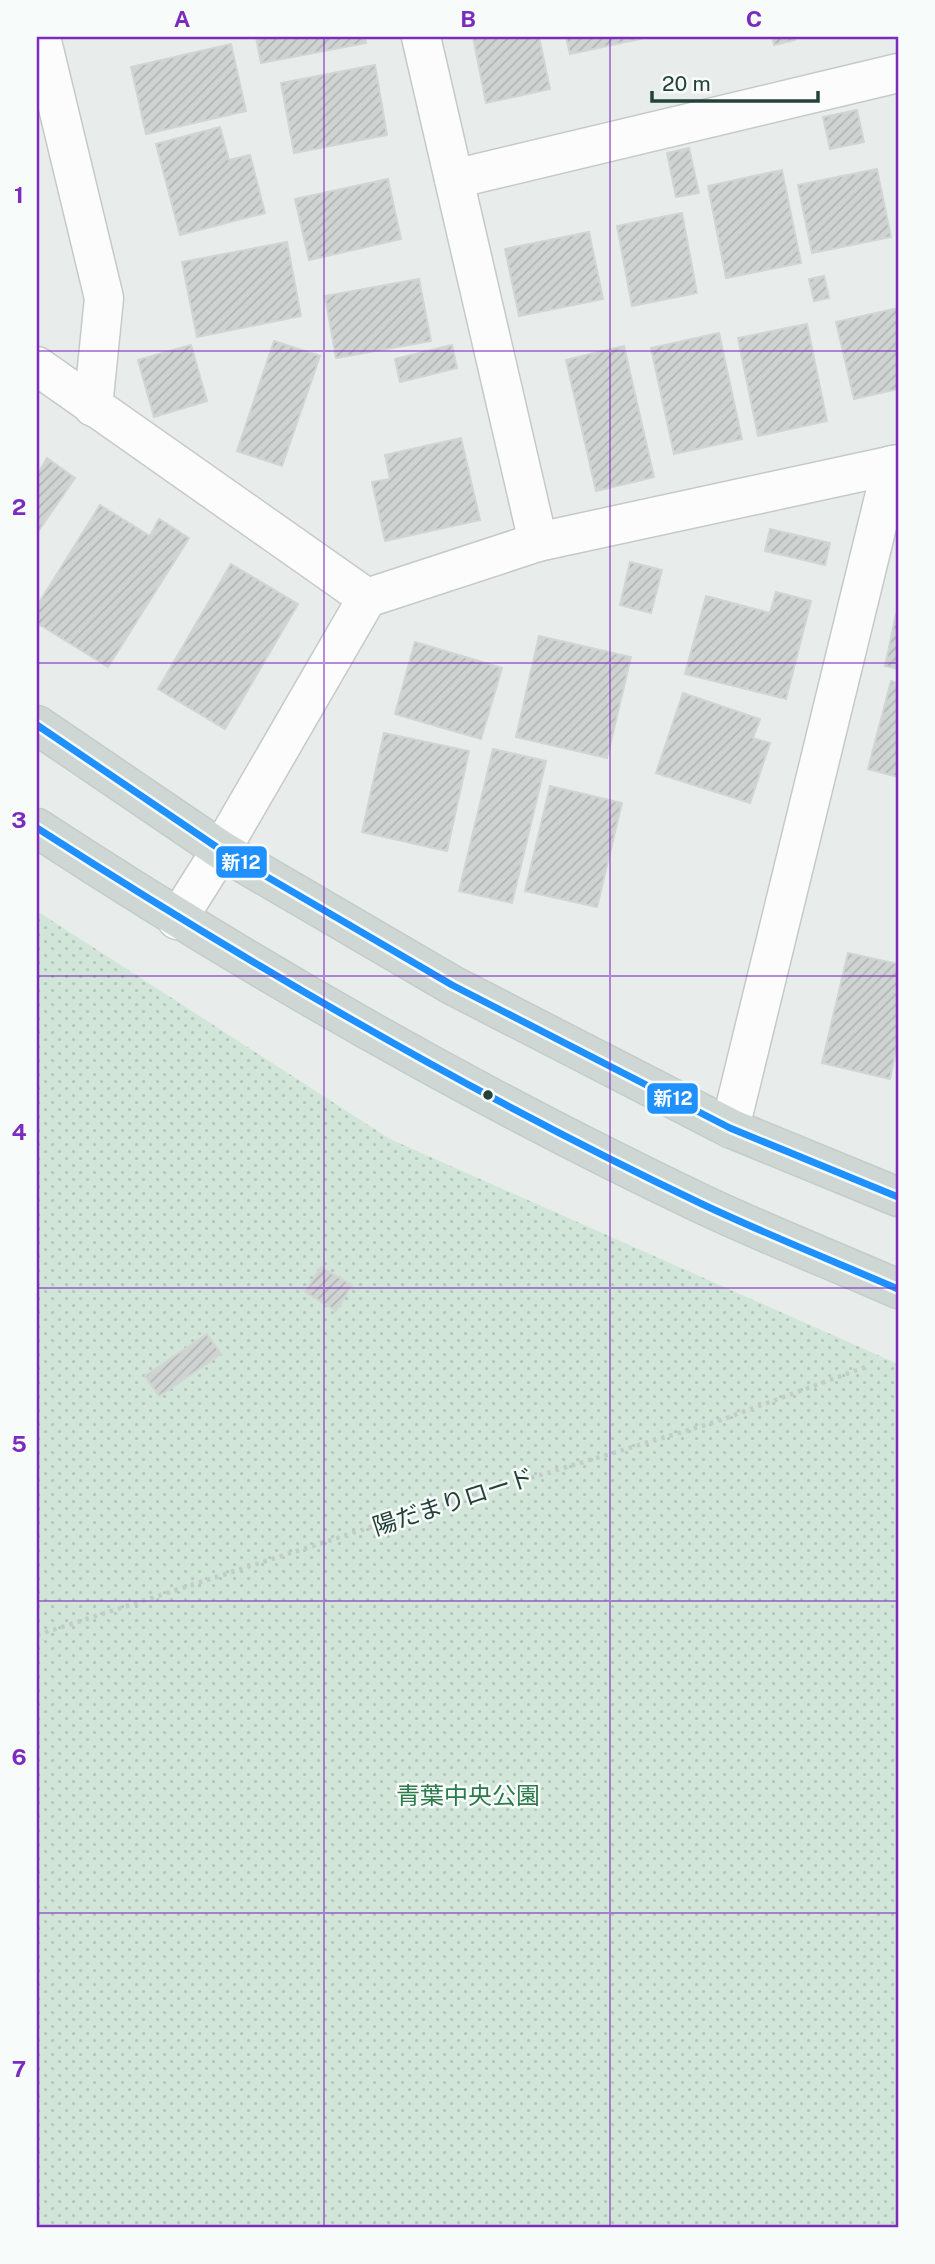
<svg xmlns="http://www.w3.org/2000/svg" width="935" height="2264" font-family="'Public Sans','Noto Sans JP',sans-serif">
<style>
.park{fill:url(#park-dots)}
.building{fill:url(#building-hatch);stroke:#d1d6d4;stroke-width:2}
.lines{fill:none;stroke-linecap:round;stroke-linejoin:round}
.minor-casing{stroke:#c5cac8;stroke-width:41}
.major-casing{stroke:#c3ccc9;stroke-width:41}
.path{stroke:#c3ccca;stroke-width:4.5;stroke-dasharray:3.5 5;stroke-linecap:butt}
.minor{stroke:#fcfcfc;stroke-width:38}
.major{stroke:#cfd7d5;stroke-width:38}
.bus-1-casing{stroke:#f7fbf9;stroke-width:12}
.bus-1{stroke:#1e90ff;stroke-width:7}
.grid{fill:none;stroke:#7b2cbf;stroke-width:2;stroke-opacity:0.55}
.bus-dot{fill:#24423a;stroke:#f7fbf9;stroke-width:2.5}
.labels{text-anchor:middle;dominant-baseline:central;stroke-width:5;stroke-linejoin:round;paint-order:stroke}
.street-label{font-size:24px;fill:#24423a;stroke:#f7fbf9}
.park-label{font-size:24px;fill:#2d7a4b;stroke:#f7fbf9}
.line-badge{stroke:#f7fbf9;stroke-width:2.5}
.badge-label{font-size:19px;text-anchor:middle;font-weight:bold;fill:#fff}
.neatline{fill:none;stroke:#7b2cbf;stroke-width:2.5}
.grid-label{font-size:23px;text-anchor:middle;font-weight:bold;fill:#7b2cbf}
</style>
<defs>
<pattern id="park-dots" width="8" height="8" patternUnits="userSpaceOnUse" patternTransform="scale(1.75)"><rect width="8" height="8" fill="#d1e6d8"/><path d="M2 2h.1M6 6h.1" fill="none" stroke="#b3c6ba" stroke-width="1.8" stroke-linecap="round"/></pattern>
<pattern id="building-hatch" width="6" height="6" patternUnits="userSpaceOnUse" patternTransform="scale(1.75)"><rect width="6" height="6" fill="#cfd4d2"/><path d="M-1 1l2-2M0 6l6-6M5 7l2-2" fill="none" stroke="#b2b7b5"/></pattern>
</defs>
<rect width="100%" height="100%" fill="#e8edeb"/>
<!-- park -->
<path class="park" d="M37,911L390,1139L898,1364V2227H37Z"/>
<!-- building -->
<g class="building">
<path d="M256,37H365L366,43L261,63Z"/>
<path d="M473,37H539L550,89L486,103Z"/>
<path d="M566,37H649L570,54Z"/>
<path d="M772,37H794L795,40L774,45Z"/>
<path d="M231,44L246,111L146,134L131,67Z"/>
<path d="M375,65L387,135L294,153L281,83Z"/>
<path d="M857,110L864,142L830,149L823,117Z"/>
<path d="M220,127L229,160L250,155L265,213L180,235L156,144Z"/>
<path d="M689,148L699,193L676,197L667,153Z"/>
<path d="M877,169L891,237L812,253L798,185Z"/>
<path d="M782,170L801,263L726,278L708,186Z"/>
<path d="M388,179L401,239L309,260L295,199Z"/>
<path d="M682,213L697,293L632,306L617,226Z"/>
<path d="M589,232L603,299L519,316L505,249Z"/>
<path d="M287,242L301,316L197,337L182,262Z"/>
<path d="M824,276L829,298L814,301L809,279Z"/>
<path d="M419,279L431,341L336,358L325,296Z"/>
<path d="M898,308V389L854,399L836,322Z"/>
<path d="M807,324L827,421L758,436L738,338Z"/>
<path d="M719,333L742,439L674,454L651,348Z"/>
<path d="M274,341L320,356L282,466L237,451Z"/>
<path d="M191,345L207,401L154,417L138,360Z"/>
<path d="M452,345L457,368L400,382L395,359Z"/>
<path d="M624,346L654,477L596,491L566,360Z"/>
<path d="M461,438L480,520L385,541L372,482L390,479L385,455Z"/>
<path d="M47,458L75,478L37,533V470L39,472Z"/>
<path d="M100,505L150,536L159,519L189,538L108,667L37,623V606Z"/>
<path d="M770,529L830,543L825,565L765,551Z"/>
<path d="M630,562L662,570L651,613L620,605Z"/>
<path d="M231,564L298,604L225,729L158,689Z"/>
<path d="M776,592L811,601L786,699L685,674L706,596L770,613Z"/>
<path d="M896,614L898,615V669L885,666Z"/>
<path d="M539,636L631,657L607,758L516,737Z"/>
<path d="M415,642L502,668L481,739L395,714Z"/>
<path d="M891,681L898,683V777L868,769Z"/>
<path d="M683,693L760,719L753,738L770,743L750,803L656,773Z"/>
<path d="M384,733L469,751L447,851L362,832Z"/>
<path d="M493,749L546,761L512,903L459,891Z"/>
<path d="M550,786L622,803L597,907L525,891Z"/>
<path d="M848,953L898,964V1041L890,1079L822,1063Z"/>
<path d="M321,1267L352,1285L336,1311L305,1292Z"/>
<path d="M207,1334L221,1354L159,1396L145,1376Z"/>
</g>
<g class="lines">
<!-- minor casing -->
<g class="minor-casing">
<g id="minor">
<path d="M41,37L104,298L93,407"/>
<path d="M421,37L538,542"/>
<path d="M454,179L898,73"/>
<path d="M37,366L367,598"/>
<path d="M177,920L221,850L367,598L538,542L898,464"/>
<path d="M730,1128L892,465"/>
</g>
</g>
<!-- major casing -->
<g class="major-casing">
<g id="major">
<path d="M37,725L221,850L452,985L730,1128L898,1197"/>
<path d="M37,828C251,968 473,1095 704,1205C768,1235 834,1261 898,1289"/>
</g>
</g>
<!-- path -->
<path class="path" d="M37,1635L399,1518L718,1421L868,1366"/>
<!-- minor -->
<use href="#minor" class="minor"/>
<!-- major -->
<use href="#major" class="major"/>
<!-- bus-1 casing -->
<g class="bus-1-casing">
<g id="bus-1">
<path d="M37,725L221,850L452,985L730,1128L898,1197"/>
<path d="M37,828C252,966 473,1095 704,1205C768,1235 833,1261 898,1289"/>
</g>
</g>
<!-- bus-1 -->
<use href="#bus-1" class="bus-1"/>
</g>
<!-- grid -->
<path class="grid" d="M324,37V2227M610,37V2227M37,351H898M37,663H898M37,976H898M37,1288H898M37,1601H898M37,1913H898"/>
<!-- markers -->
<circle class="bus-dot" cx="488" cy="1095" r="6"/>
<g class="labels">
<!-- street labels -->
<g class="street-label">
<text transform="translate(453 1501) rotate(-18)">陽だまりロード</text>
</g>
<!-- park labels -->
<g class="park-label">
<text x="468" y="1795">青葉中央公園</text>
</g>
</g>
<g class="line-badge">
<rect x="215" y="845" width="53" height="34" rx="7" fill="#1e90ff"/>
<rect x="646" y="1082" width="53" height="33" rx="7" fill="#1e90ff"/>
</g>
<g class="badge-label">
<text x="241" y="869">新12</text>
<text x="673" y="1105">新12</text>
</g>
<!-- border -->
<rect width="935" height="2264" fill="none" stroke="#f7fbf9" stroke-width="77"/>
<!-- scale -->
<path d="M652 91v10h166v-10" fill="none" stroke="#24423a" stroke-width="3.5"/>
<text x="662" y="91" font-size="21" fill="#24423a" stroke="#f7fbf9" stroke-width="5" paint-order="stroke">20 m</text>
<rect x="38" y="38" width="859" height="2188" class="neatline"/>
<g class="grid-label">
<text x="182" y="27">A</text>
<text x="468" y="27">B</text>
<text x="754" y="27">C</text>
<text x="19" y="203">1</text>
<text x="19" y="515">2</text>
<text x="19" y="828">3</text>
<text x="19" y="1140">4</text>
<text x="19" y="1452">5</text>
<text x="19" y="1765">6</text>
<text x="19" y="2077">7</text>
</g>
</svg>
